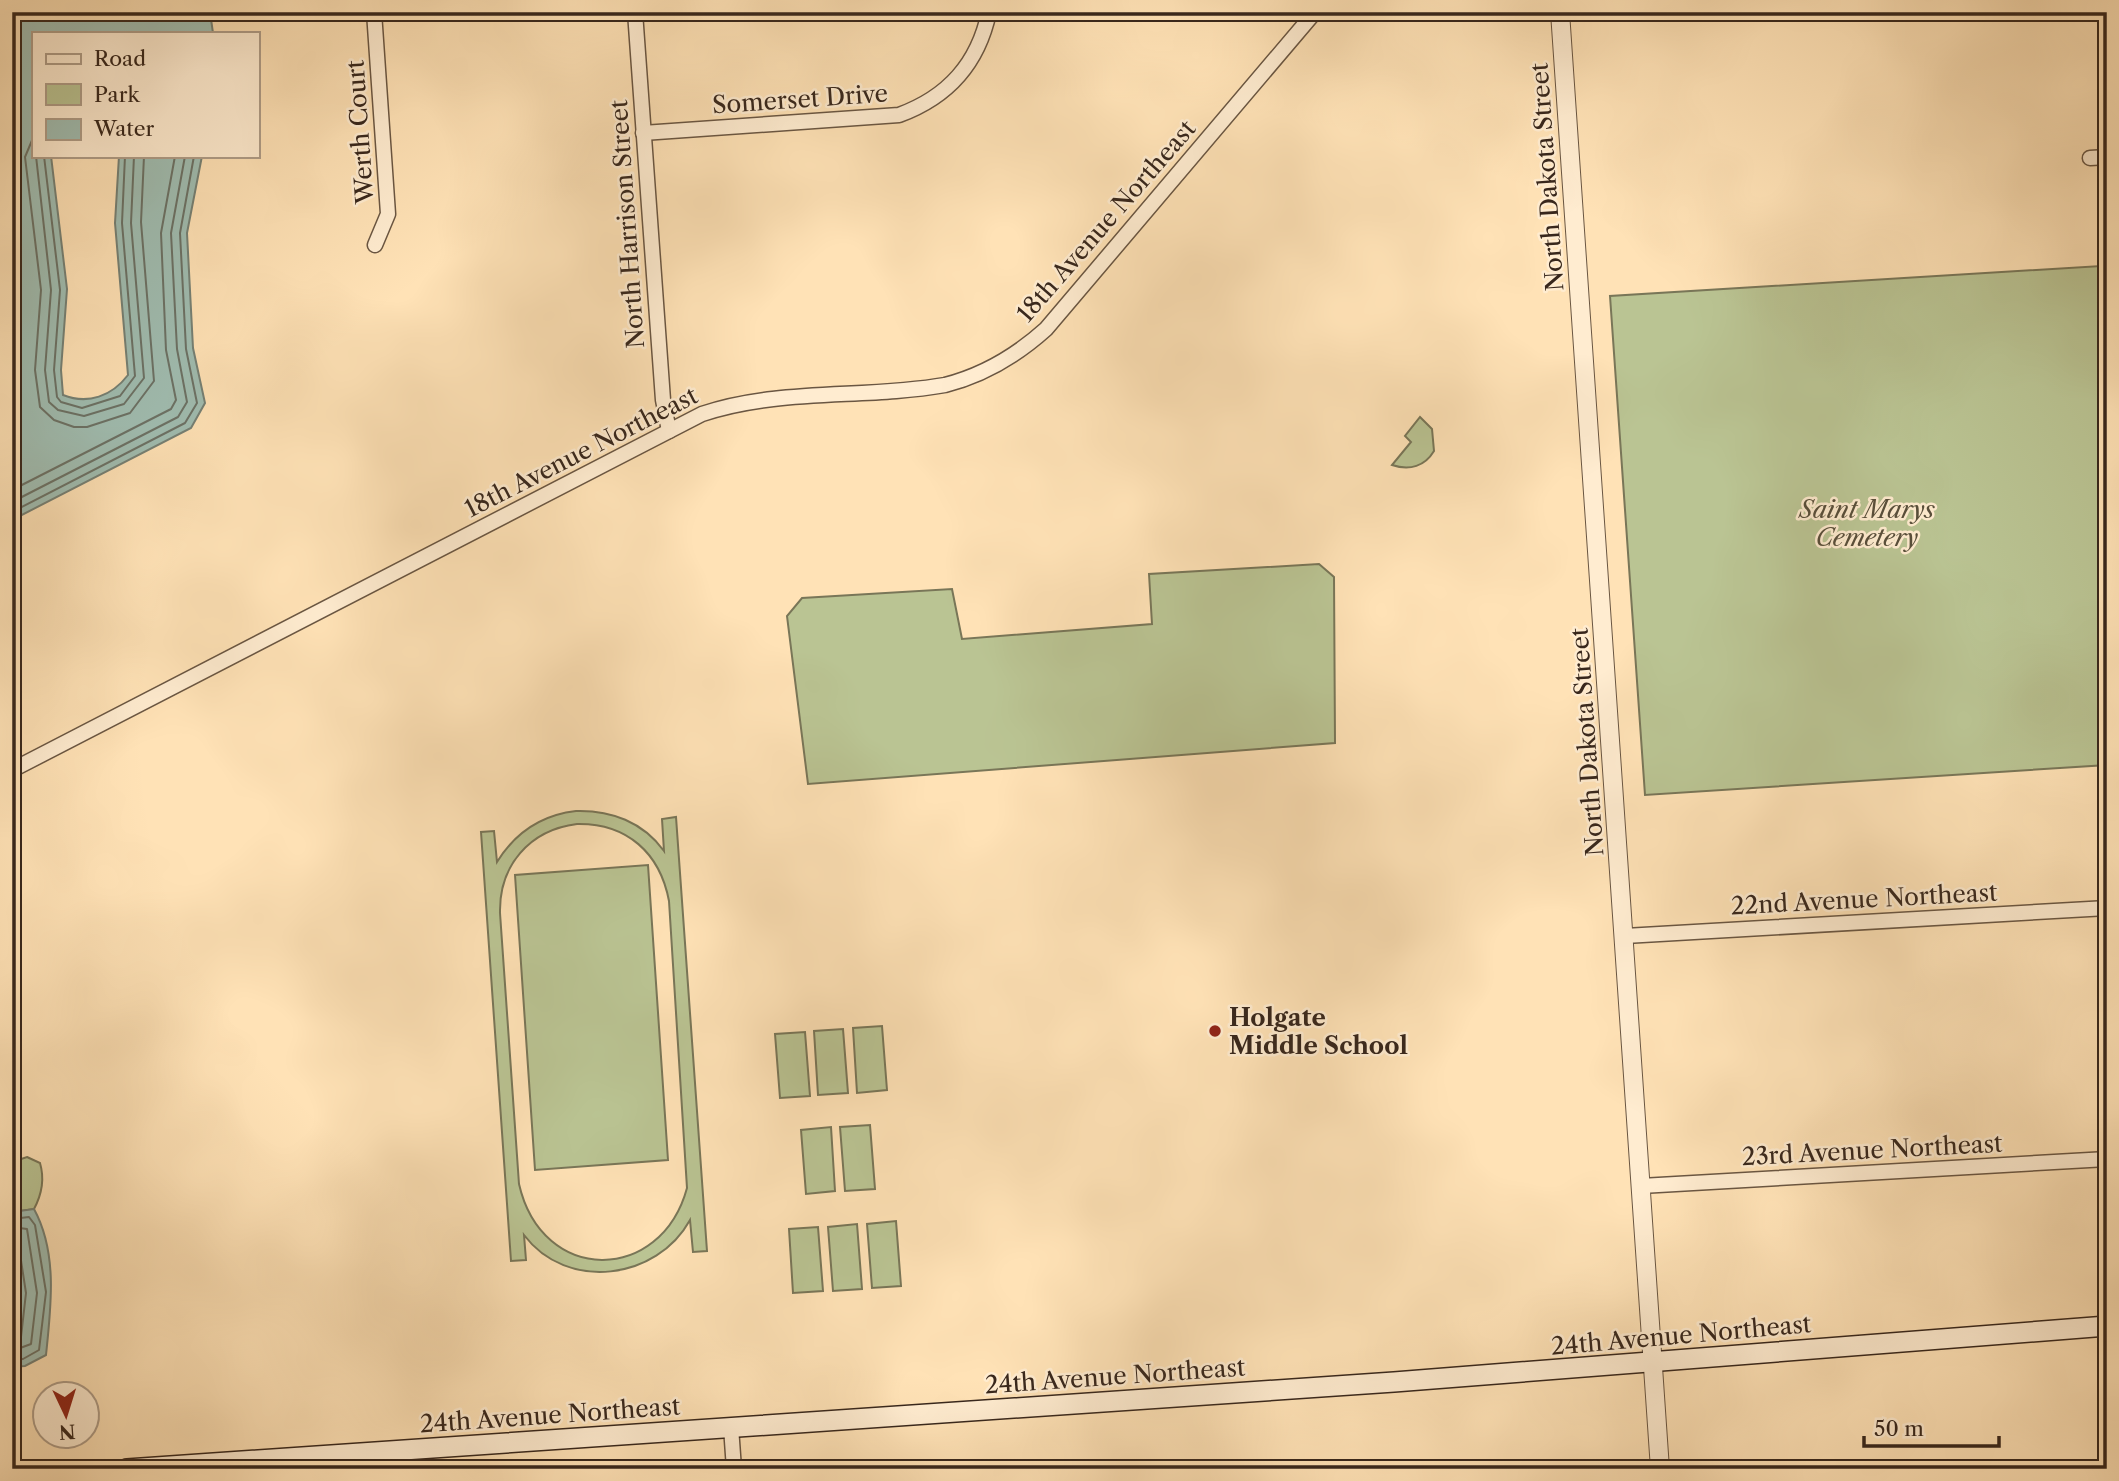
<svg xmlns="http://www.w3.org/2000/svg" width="2119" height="1481" font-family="'Libre Caslon Text',serif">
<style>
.green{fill:#bac493;stroke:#797658;stroke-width:2;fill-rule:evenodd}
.water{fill:#a0bdb1;stroke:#768175;stroke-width:2}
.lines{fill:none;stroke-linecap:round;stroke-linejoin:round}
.shore{stroke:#6c7266;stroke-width:2}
.minor-casing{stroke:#6a5642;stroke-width:17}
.tertiary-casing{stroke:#6a5642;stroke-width:20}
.secondary-casing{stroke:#38271c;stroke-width:22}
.minor{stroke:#ffecd0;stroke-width:14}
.tertiary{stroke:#ffecd0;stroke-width:18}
.secondary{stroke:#ffecd0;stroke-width:19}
.poi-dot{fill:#8f2418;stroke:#ffecd0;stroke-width:2.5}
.labels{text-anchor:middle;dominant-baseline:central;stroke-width:5;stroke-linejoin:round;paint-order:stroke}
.street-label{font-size:24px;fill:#38271c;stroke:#ffecd0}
.park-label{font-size:24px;font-style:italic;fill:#584e3a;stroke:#ffecd0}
.poi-label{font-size:24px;font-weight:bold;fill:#38271c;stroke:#ffecd0;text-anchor:start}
</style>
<rect width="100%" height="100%" fill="#ffe2b6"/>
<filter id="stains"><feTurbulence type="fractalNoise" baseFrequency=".00286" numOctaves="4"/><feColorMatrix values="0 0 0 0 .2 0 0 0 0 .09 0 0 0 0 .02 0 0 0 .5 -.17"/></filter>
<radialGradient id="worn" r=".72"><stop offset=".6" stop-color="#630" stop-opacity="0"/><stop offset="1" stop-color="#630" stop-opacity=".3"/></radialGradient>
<!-- green -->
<g class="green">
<path d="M2101,266L2104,315H2107V765L1645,795L1610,296Z"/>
<path d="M1420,417L1432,429L1434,451C1425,466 1410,471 1392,465L1411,442L1405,436Z"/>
<path d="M1319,564L1334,577L1335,743L808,784L787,616L802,598L952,589L962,639L1152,624L1149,574Z"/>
<path d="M576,811C611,810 643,822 664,851L662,819L676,817L707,1251L693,1252L690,1220C657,1280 567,1292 524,1235L526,1260L511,1261L481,832L494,831L497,862C515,833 541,815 576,811ZM577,824C627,823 660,853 669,901L687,1188C661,1284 542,1285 519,1184L500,913C499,866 529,830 577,824Z"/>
<path d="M648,865L668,1160L535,1170L515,875Z"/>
<path d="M882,1026L887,1090L857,1093L853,1028Z"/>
<path d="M843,1029L848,1093L818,1095L814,1031Z"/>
<path d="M805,1032L810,1096L780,1098L775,1034Z"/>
<path d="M870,1125L875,1189L845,1191L840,1127Z"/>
<path d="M831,1127L835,1191L806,1194L801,1130Z"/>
<path d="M27,1157L40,1163C45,1180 42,1194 34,1209L12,1212V1162Z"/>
<path d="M896,1221L901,1286L872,1288L867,1224Z"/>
<path d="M857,1224L862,1289L833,1291L828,1227Z"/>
<path d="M818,1227L823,1291L793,1293L789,1229Z"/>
</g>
<!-- water -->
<g class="water">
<path d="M12,12H210L213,33H33V156H51L67,289L61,370L63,395C88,405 112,396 128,375L115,223L119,156H202L187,233L193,348L205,403L191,428L12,520Z"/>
<path d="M34,1209C58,1253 51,1307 46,1355L25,1366L12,1367V1212Z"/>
</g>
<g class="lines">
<!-- shore -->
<g class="shore">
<path d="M33,138L25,157L41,290L35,370L40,407L54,420L74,427H87L130,413L154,381L141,222L144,156"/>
<path d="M36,156L51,290L45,370L49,402L58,410L84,416L124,404L144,378L131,223L134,156"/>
<path d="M44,156L60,290L54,370L57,397L61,402L82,408L120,396L135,376L122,223L125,156"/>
<path d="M12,490L171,409L176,400L166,350L161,233L175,156"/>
<path d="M12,502L178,417L187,402L177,349L171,233L185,156"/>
<path d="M12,512L185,423L197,403L186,349L180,233L194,156"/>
<path d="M12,1219L29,1217L35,1225L46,1292L39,1350L23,1359L12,1360"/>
<path d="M12,1227L27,1229L37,1293L31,1344L12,1351"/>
<path d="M12,1238L18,1241L26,1293L21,1337L12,1341"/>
</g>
<!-- minor casing -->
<g class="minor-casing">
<g id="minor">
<path d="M374,12L388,214L375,245"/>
<path d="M635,12L663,400L669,431"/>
<path d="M643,133L899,115C948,97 978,64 989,12"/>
<path d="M2090,158L2107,157"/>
<path d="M12,770L702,414C779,388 865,399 945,385C984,375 1016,356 1046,329L1315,12"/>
<path d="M1625,936L2107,908"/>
<path d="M1641,1186L2107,1159"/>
<path d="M731,1427L734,1469"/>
</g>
</g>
<!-- tertiary casing -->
<g class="tertiary-casing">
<path id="tertiary" d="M1560,12L1660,1469"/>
</g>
<!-- secondary casing -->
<g class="secondary-casing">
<path id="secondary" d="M127,1469L1394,1382L2107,1326"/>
</g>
<!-- minor -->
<use href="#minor" class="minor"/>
<!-- tertiary -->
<use href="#tertiary" class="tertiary"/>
<!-- secondary -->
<use href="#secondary" class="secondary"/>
</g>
<!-- markers -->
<circle class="poi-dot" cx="1215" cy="1031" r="7"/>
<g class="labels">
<!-- street labels -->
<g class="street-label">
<text transform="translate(800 99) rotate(-4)">Somerset Drive</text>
<text transform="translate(360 132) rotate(-94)">Werth Court</text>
<text transform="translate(1547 177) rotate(-94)">North Dakota Street</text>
<text transform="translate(1106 221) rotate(-49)">18th Avenue Northeast</text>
<text transform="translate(627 224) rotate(-94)">North Harrison Street</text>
<text transform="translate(581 452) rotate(-27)">18th Avenue Northeast</text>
<text transform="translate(1587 742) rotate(-94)">North Dakota Street</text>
<text transform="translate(1864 899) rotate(-3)">22nd Avenue Northeast</text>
<text transform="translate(1872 1150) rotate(-3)">23rd Avenue Northeast</text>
<text transform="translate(1681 1335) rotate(-5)">24th Avenue Northeast</text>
<text transform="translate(1115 1376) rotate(-4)">24th Avenue Northeast</text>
<text transform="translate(550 1415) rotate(-4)">24th Avenue Northeast</text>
</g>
<!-- park labels -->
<g class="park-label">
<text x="1867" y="509">Saint Marys<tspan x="1867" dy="28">Cemetery</tspan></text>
</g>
<!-- poi labels -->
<g class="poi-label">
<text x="1229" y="1017">Holgate<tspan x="1229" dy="28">Middle School</tspan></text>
</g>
</g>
<!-- margin -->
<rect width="2119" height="1481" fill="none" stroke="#ffe2b6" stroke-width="42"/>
<rect x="14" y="14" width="2091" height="1453" fill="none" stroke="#38271c" stroke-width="3.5"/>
<rect x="21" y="21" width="2077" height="1439" fill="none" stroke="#38271c" stroke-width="2"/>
<!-- legend -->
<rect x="32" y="32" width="228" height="126" fill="#ffecd0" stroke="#af9d88" stroke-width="2"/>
<rect x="46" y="54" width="35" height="10" fill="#ffecd0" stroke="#af9d88" stroke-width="2"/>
<text x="94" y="66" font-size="21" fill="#38271c">Road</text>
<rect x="46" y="84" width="35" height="21" fill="#bac493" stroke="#af9d88" stroke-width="2"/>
<text x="94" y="102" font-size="21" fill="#38271c">Park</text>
<rect x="46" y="119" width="35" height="21" fill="#a0bdb1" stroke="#af9d88" stroke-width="2"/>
<text x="94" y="136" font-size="21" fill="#38271c">Water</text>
<!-- north arrow -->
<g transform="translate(66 1415) rotate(176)"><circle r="33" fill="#ffecd0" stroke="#af9d88" stroke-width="2"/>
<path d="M0-5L12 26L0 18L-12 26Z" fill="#8f2418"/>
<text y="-10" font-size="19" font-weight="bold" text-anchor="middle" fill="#38271c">N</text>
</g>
<!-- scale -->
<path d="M1864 1436v10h135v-10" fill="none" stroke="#38271c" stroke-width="3.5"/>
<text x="1874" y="1436" font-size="21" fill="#38271c" stroke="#ffecd0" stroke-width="5" paint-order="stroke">50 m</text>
<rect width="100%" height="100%" filter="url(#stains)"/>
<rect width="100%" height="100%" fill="url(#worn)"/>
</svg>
